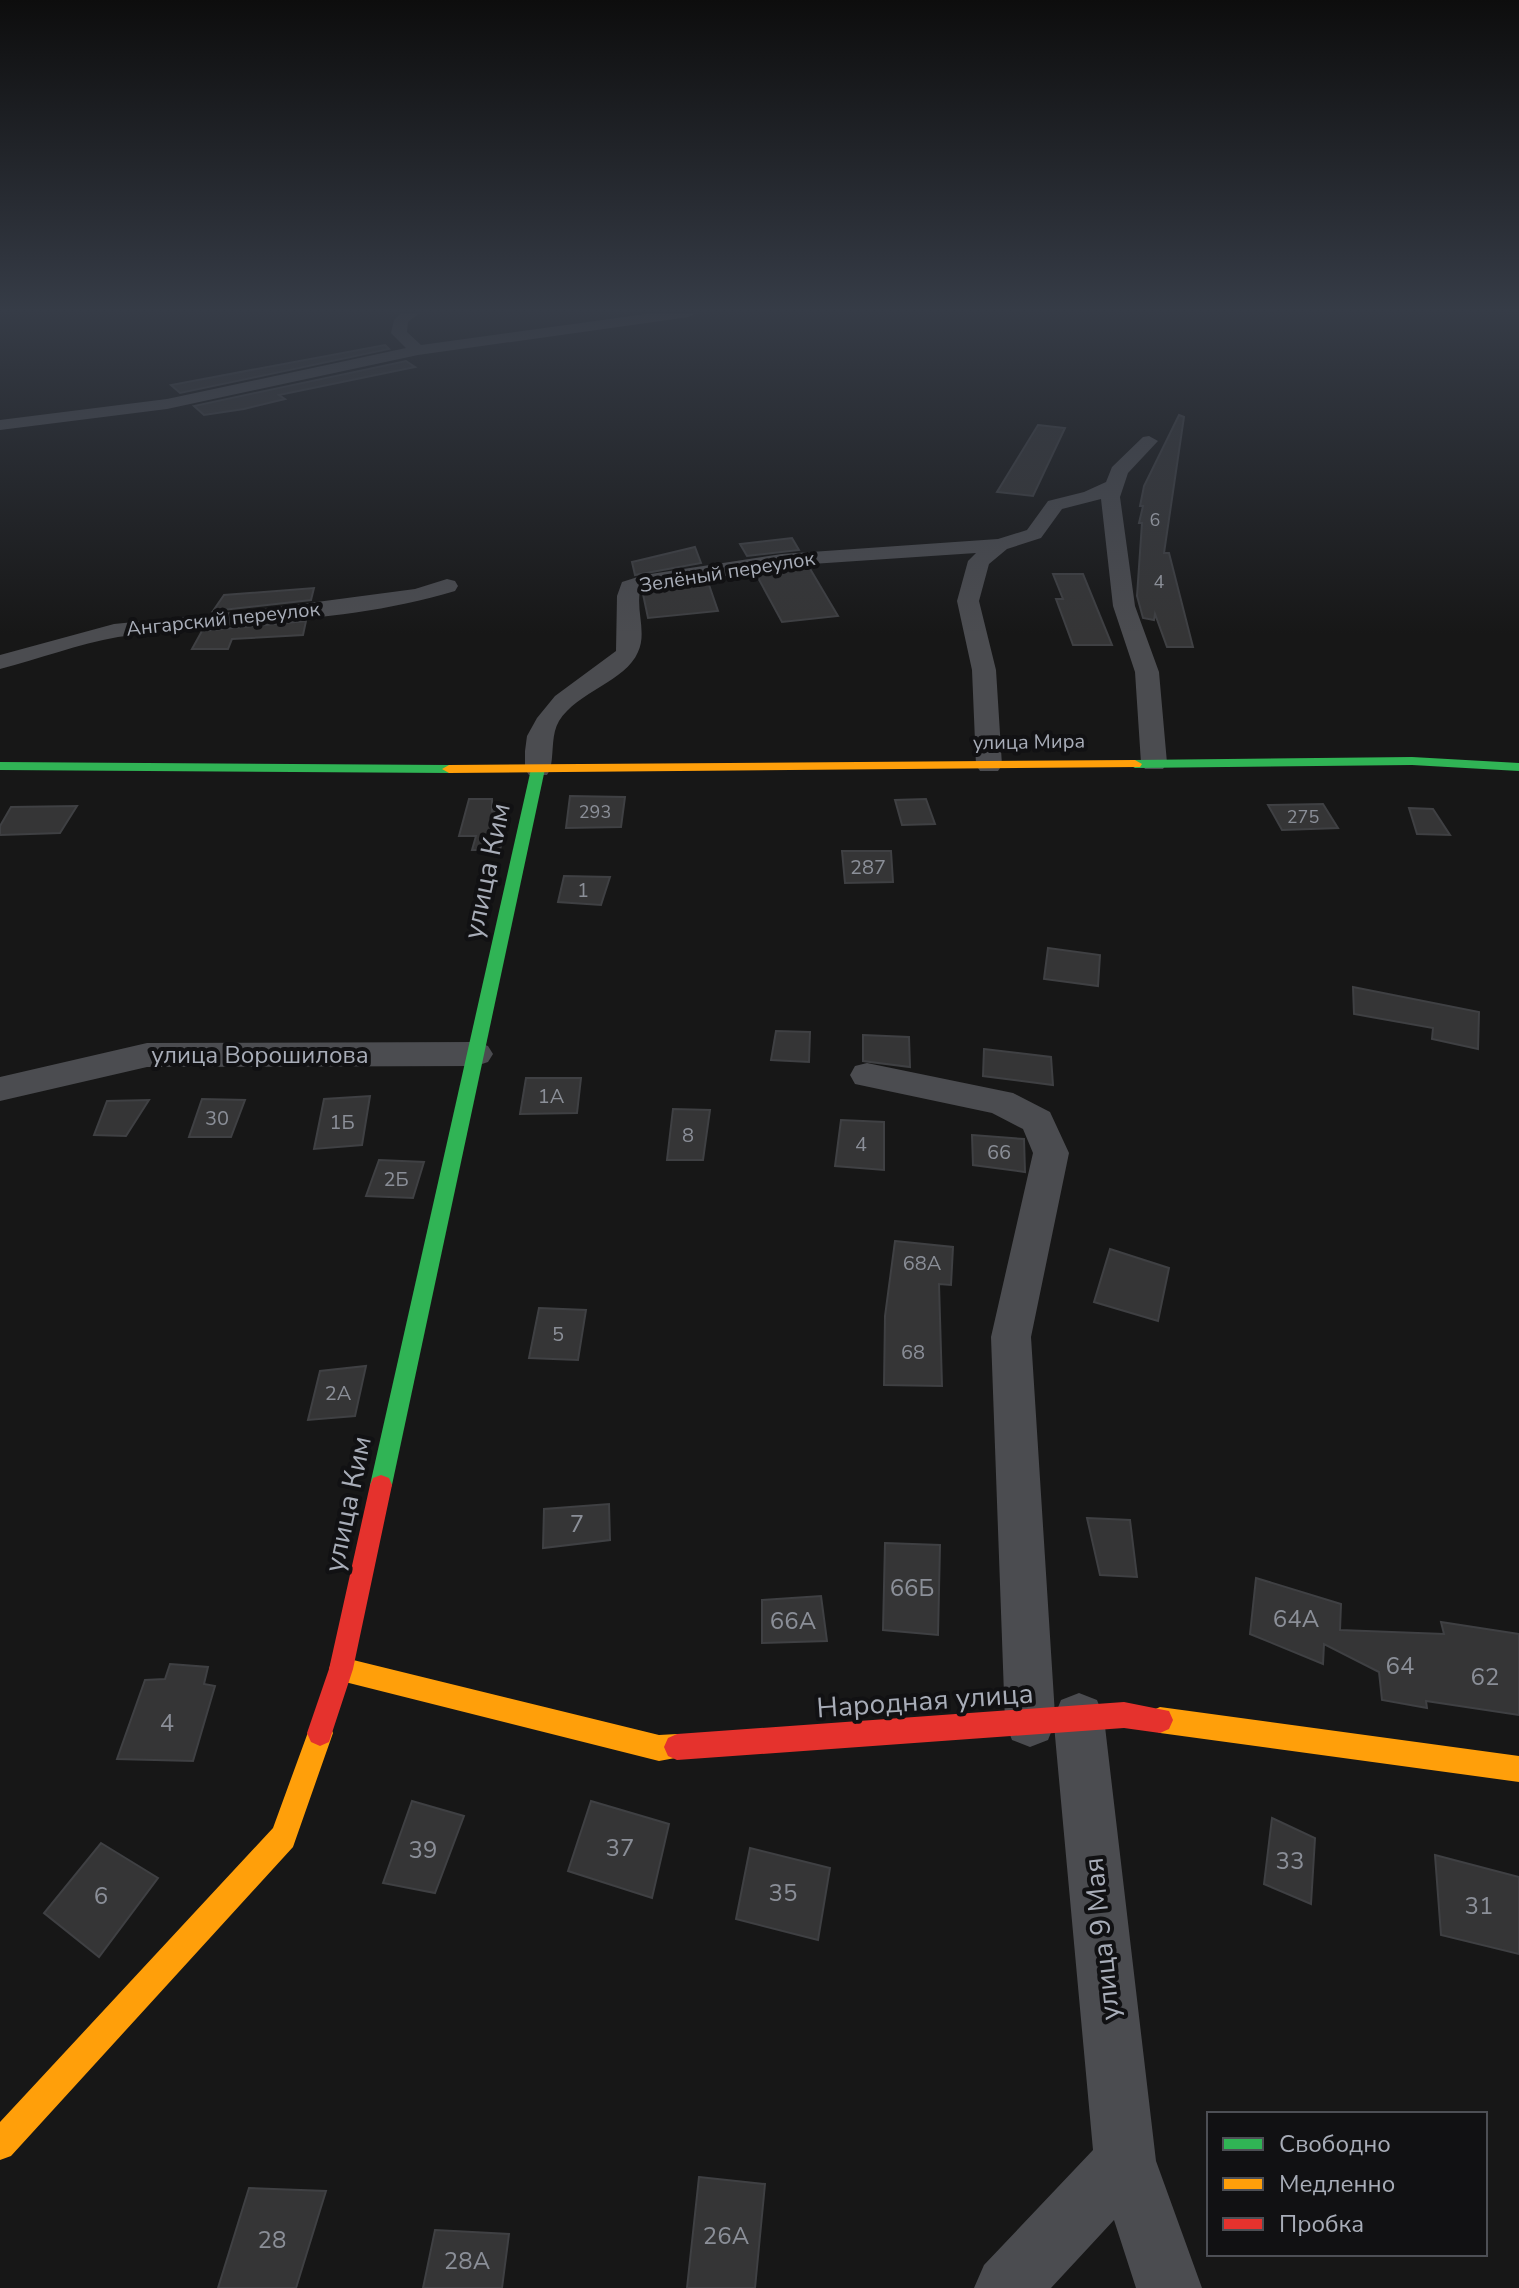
<svg xmlns="http://www.w3.org/2000/svg" width="1519" height="2288" font-family="'Nunito Sans',sans-serif">
<style>
.building{fill:#353536;stroke:#3f4043;stroke-width:2}
.lines{fill:none;stroke-linecap:round;stroke-linejoin:round}
.street{fill:#4b4c50;fill-rule:evenodd}
.fast{fill:#30b455;fill-rule:evenodd}
.slow{fill:#ff9f0a;fill-rule:evenodd}
.jam{fill:#e5322d;fill-rule:evenodd}
.labels{text-anchor:middle;dominant-baseline:central;stroke-width:8;stroke-linejoin:round;paint-order:stroke}
.far-number-label{font-size:18px;fill:#8b8f98}
.far-street-label{font-size:20px;fill:#a8adb8;stroke:#111113}
.number-label{font-size:20px;fill:#8b8f98}
.street-label{font-size:24px;fill:#a8adb8;stroke:#111113}
.near-number-label{font-size:24px;fill:#8b8f98}
.near-street-label{font-size:28px;fill:#a8adb8;stroke:#111113}
</style>
<rect width="100%" height="100%" fill="#171717"/>
<!-- building -->
<g class="building">
<path d="M385,345L389,349L180,393L171,385Z"/>
<path d="M406,361L415,367L279,395L285,399L244,409L204,415L194,406Z"/>
<path d="M1179,415L1184,417L1164,553H1169L1193,647H1167L1155,614L1154,620L1143,618L1137,596L1142,523H1139L1143,506H1140L1144,486Z"/>
<path d="M1038,425L1065,428L1033,496L997,492Z"/>
<path d="M792,538L799,550L747,556L740,544Z"/>
<path d="M695,547L701,563L635,575L632,562Z"/>
<path d="M809,567L838,616L782,622L756,574Z"/>
<path d="M1053,574H1083L1112,645H1073L1056,599H1063Z"/>
<path d="M708,582L718,611L648,618L643,594Z"/>
<path d="M314,588L311,600L213,611L224,595Z"/>
<path d="M306,621L303,635L232,639L228,649H192L202,631Z"/>
<path d="M570,796L625,797L621,827L566,828Z"/>
<path d="M469,799H492V811L509,812L500,850H472L476,836H459Z"/>
<path d="M926,799L935,824L902,825L895,800Z"/>
<path d="M1323,804L1338,828L1282,830L1268,805Z"/>
<path d="M77,806L60,833L0,835V826L11,807Z"/>
<path d="M1409,808L1433,809L1450,835L1417,834Z"/>
<path d="M842,851H891L893,882L845,883Z"/>
<path d="M564,876L610,877L601,905L558,902Z"/>
<path d="M1048,948L1100,955L1098,986L1044,979Z"/>
<path d="M1353,987L1479,1012L1478,1049L1432,1039L1433,1028L1354,1014Z"/>
<path d="M776,1031L810,1032L809,1062L771,1060Z"/>
<path d="M863,1035L909,1037L910,1067L863,1061Z"/>
<path d="M984,1049L1051,1057L1053,1085L983,1076Z"/>
<path d="M526,1078H581L577,1113L520,1114Z"/>
<path d="M370,1096L362,1145L314,1149L324,1099Z"/>
<path d="M202,1099L245,1100L231,1137H189Z"/>
<path d="M149,1100L126,1136L94,1135L107,1101Z"/>
<path d="M673,1109L710,1110L703,1160H667Z"/>
<path d="M841,1120L884,1122V1170L835,1166Z"/>
<path d="M972,1135L1024,1139L1025,1172L973,1165Z"/>
<path d="M379,1160L424,1162L413,1198L366,1196Z"/>
<path d="M895,1241L953,1247L951,1285L939,1284L942,1386L884,1385L885,1316Z"/>
<path d="M1110,1249L1169,1268L1158,1321L1094,1302Z"/>
<path d="M539,1308L586,1310L578,1360L529,1358Z"/>
<path d="M366,1366L355,1416L308,1420L320,1371Z"/>
<path d="M609,1504L610,1540L543,1548L544,1509Z"/>
<path d="M1087,1518L1130,1520L1137,1577L1100,1575Z"/>
<path d="M885,1543L940,1545L938,1635L883,1630Z"/>
<path d="M1256,1578L1341,1604L1340,1630L1444,1634L1441,1622L1519,1634V1715L1426,1701L1427,1708L1382,1700L1379,1672L1324,1644L1323,1664L1250,1634Z"/>
<path d="M821,1596L827,1641L762,1643V1600Z"/>
<path d="M170,1664L208,1667L204,1684L215,1686L193,1761L117,1759L145,1680L165,1679Z"/>
<path d="M412,1801L464,1816L435,1893L383,1883Z"/>
<path d="M591,1801L669,1824L652,1898L568,1871Z"/>
<path d="M1272,1818L1315,1838L1311,1904L1264,1884Z"/>
<path d="M101,1843L158,1878L99,1957L44,1913Z"/>
<path d="M750,1848L830,1868L818,1940L736,1919Z"/>
<path d="M1435,1855L1519,1877V1954L1441,1935Z"/>
<path d="M699,2177L765,2184L755,2288H687Z"/>
<path d="M249,2188L326,2191L296,2288H218Z"/>
<path d="M435,2230L509,2234L502,2288H423Z"/>
</g>
<g class="lines">
<!-- street -->
<g class="street">
<path d="M401,313H419L408,322L407,332L421,345L653,313H696L689,317L418,355L167,409L0,430V420L167,399L406,348L391,333L394,320Z"/>
<path d="M1149,436L1158,441L1128,473L1120,497L1135,606L1159,672L1167,763L1163,769H1145L1141,763L1135,672L1113,606L1101,499L1062,509L1041,538L1007,549L989,564L979,601L996,670L1002,765L998,771H980L976,765L972,670L957,601L968,561L976,553L782,566L640,591C636,611 647,633 638,652C626,681 577,692 559,721C549,738 556,762 547,775H529L525,769V751L527,736L537,718L555,696L616,651L617,596L622,582L644,575L782,554L998,539L1027,530L1048,501L1084,492L1106,482L1112,467L1143,437Z"/>
<path d="M447,579L455,581L458,586L455,591C347,624 229,621 118,637C78,644 39,659 0,669V655L114,624L264,609L415,589Z"/>
<path d="M476,1042L488,1046L493,1054L488,1062L476,1066L147,1067L0,1101V1077L147,1043Z"/>
<path d="M867,1063L1013,1093L1050,1112L1069,1153L1031,1337L1055,1715L1061,1700L1079,1693L1097,1700L1104,1718L1156,2161L1202,2288H1136L1114,2220L1051,2288H974L984,2265L1093,2150L1054,1725L1048,1740L1030,1747L1012,1740L1005,1722L991,1337L1033,1153L1023,1129L992,1113L855,1084L850,1075L855,1066Z"/>
</g>
<!-- fast -->
<g class="fast">
<path d="M1412,757L1519,763V771L1412,765L1135,768L1128,764L1135,760Z"/>
<path d="M0,762L449,765L456,769L449,773L0,770Z"/>
<path d="M538,765L545,769L392,1485L389,1492L381,1495L373,1492L370,1485L531,769Z"/>
</g>
<!-- slow -->
<g class="slow">
<path d="M1135,760L1142,764L1140,767L449,773L442,769L449,765Z"/>
<path d="M341,1657L659,1735L677,1734L686,1738L690,1747L686,1756L659,1761L341,1681L332,1678L329,1669L332,1660Z"/>
<path d="M1160,1707L1519,1756V1782L1160,1733L1151,1729L1147,1720L1151,1711Z"/>
<path d="M320,1720L329,1724L333,1733L293,1847L11,2156L0,2160V2122L273,1828L311,1724Z"/>
</g>
<!-- jam -->
<g class="jam">
<path d="M381,1475L389,1478L392,1485L353,1669L329,1742L320,1746L311,1742L307,1733L329,1669L370,1485L373,1478Z"/>
<path d="M1124,1702L1169,1711L1173,1720L1169,1729L1160,1733L1124,1728L677,1760L668,1756L664,1747L668,1738L677,1734Z"/>
</g>
</g>
<!-- sky -->
<linearGradient id="sky" x2="0" y2="1"><stop stop-color="#0d0d0d"/><stop offset="0.49" stop-color="#363c47"/><stop offset="1" stop-color="#363c47" stop-opacity="0"/></linearGradient>
<rect width="1519" height="634" fill="url(#sky)"/>
<g class="labels">
<!-- far-number labels -->
<g class="far-number-label">
<text x="1155" y="520">6</text>
<text x="1159" y="582">4</text>
<text x="595" y="812">293</text>
<text x="1303" y="817">275</text>
</g>
<!-- far-street labels -->
<g class="far-street-label">
<text transform="translate(727 572) rotate(-9)">Зелёный переулок</text>
<text transform="translate(223 619) rotate(-6)">Ангарский переулок</text>
<text transform="translate(1029 742) rotate(-1)">улица Мира</text>
</g>
<!-- number labels -->
<g class="number-label">
<text x="868" y="867">287</text>
<text x="583" y="890">1</text>
<text x="551" y="1096">1А</text>
<text x="217" y="1118">30</text>
<text x="342" y="1122">1Б</text>
<text x="688" y="1135">8</text>
<text x="861" y="1144">4</text>
<text x="999" y="1152">66</text>
<text x="396" y="1179">2Б</text>
<text x="922" y="1263">68А</text>
<text x="558" y="1334">5</text>
<text x="913" y="1352">68</text>
<text x="338" y="1393">2А</text>
</g>
<!-- street labels -->
<g class="street-label">
<text x="260" y="1055">улица Ворошилова</text>
</g>
<!-- near-number labels -->
<g class="near-number-label">
<text x="577" y="1524">7</text>
<text x="912" y="1588">66Б</text>
<text x="1296" y="1619">64А</text>
<text x="793" y="1621">66А</text>
<text x="1400" y="1666">64</text>
<text x="1485" y="1677">62</text>
<text x="167" y="1723">4</text>
<text x="620" y="1848">37</text>
<text x="423" y="1850">39</text>
<text x="1290" y="1861">33</text>
<text x="783" y="1893">35</text>
<text x="101" y="1896">6</text>
<text x="1479" y="1906">31</text>
<text x="726" y="2236">26А</text>
<text x="272" y="2240">28</text>
<text x="467" y="2261">28А</text>
</g>
<!-- near-street labels -->
<g class="near-street-label">
<text transform="translate(487 871) rotate(-78)">улица Ким</text>
<text transform="translate(348 1504) rotate(-78)">улица Ким</text>
<text transform="translate(925 1701) rotate(-4)">Народная улица</text>
<text transform="translate(1102 1939) rotate(-96)">улица 9 Мая</text>
</g>
</g>
<!-- legend -->
<rect x="1207" y="2112" width="280" height="144" fill="#111113" stroke="#4d4f55" stroke-width="2"/>
<rect x="1223" y="2138" width="40" height="12" fill="#30b455" stroke="#4d4f55" stroke-width="2"/>
<text x="1279" y="2152" font-size="24" fill="#a8adb8">Свободно</text>
<rect x="1223" y="2178" width="40" height="12" fill="#ff9f0a" stroke="#4d4f55" stroke-width="2"/>
<text x="1279" y="2192" font-size="24" fill="#a8adb8">Медленно</text>
<rect x="1223" y="2218" width="40" height="12" fill="#e5322d" stroke="#4d4f55" stroke-width="2"/>
<text x="1279" y="2232" font-size="24" fill="#a8adb8">Пробка</text>
</svg>
